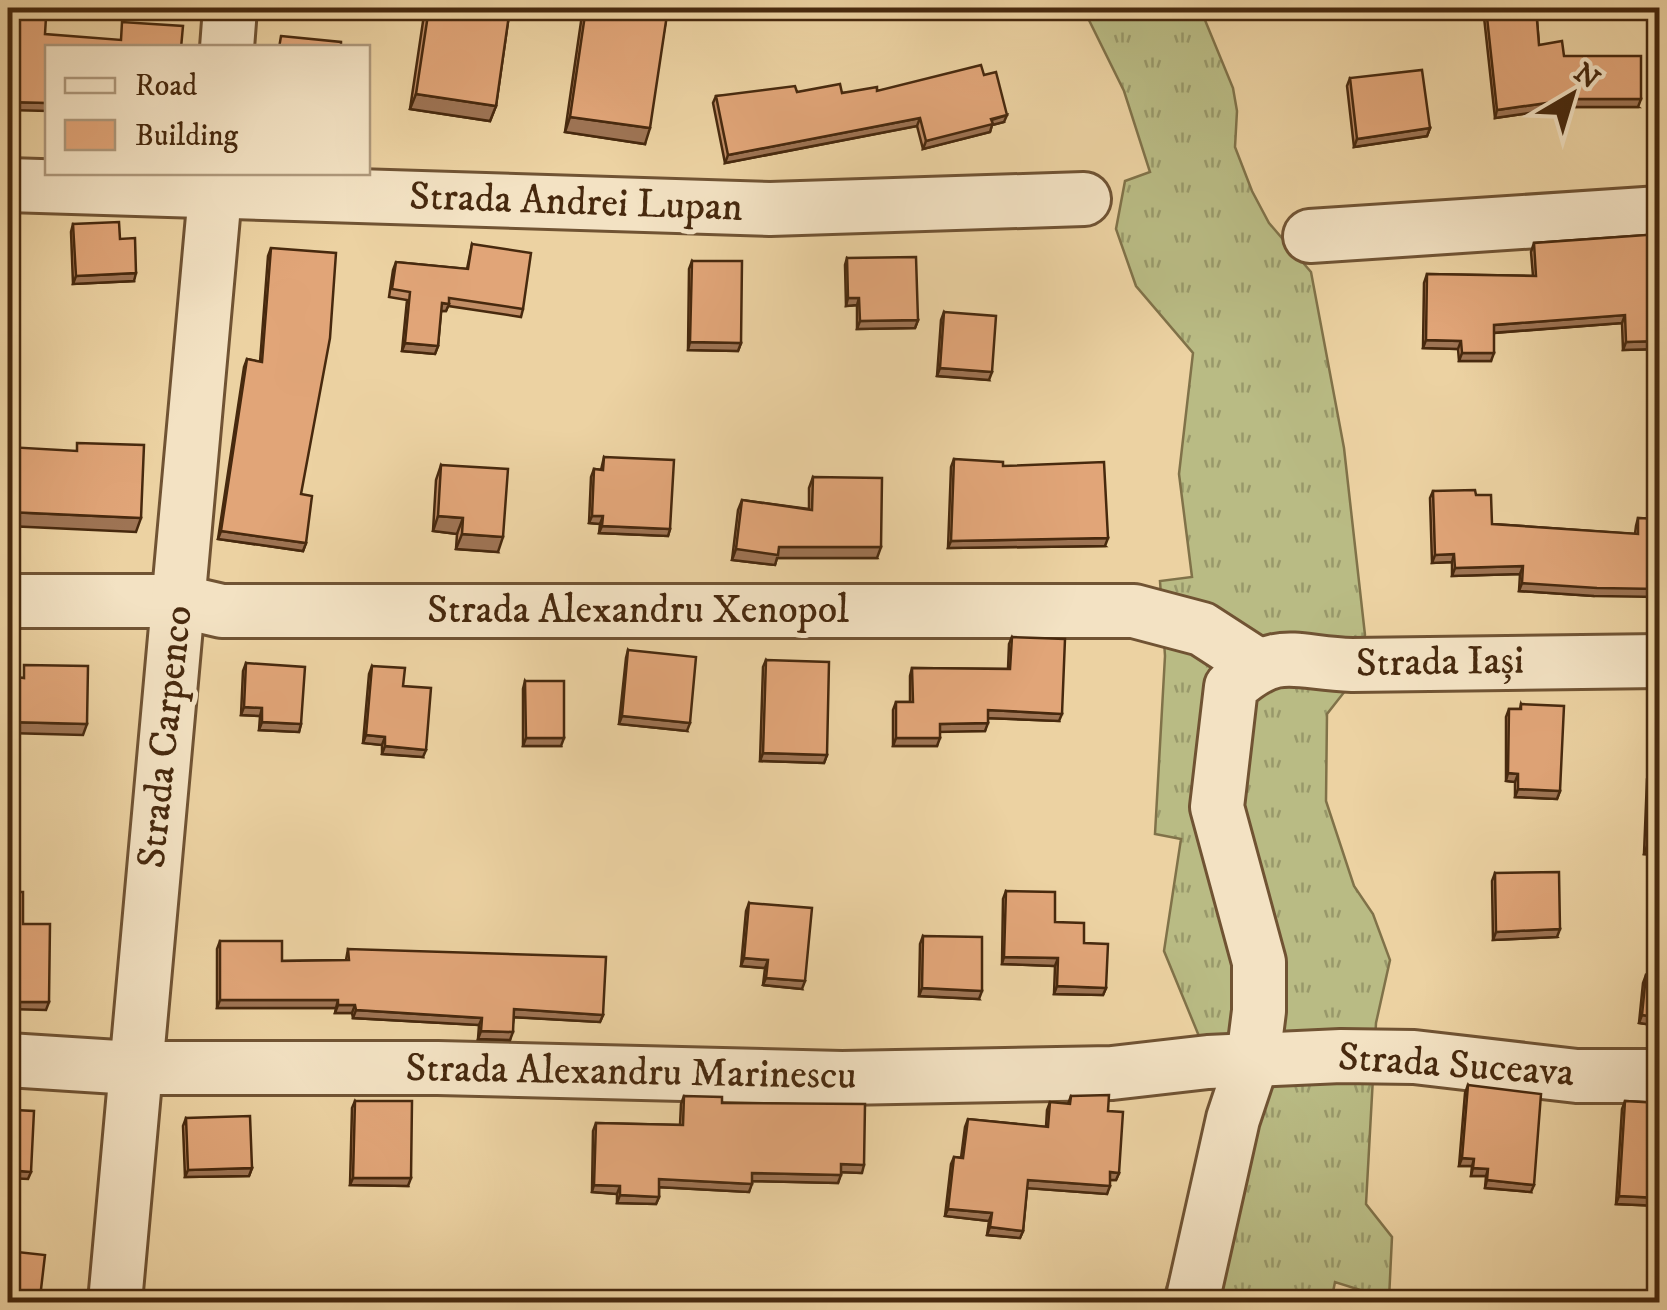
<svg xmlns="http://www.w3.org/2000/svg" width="1667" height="1310" font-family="'IM FELL DW Pica',serif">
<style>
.grass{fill:url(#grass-tufts);stroke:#807249;stroke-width:2.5}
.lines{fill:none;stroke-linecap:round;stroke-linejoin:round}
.minor-casing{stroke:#705333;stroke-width:58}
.minor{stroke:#f3e2c3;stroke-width:52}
.wall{fill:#c28e67;stroke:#47290e;stroke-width:2.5}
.shaded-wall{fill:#9e7454;stroke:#47290e;stroke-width:2.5}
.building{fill:#e1a578;stroke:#47290e;stroke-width:2.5}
.labels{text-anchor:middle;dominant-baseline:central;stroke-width:10;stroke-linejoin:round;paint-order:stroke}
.street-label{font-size:40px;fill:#47290e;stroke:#f3e2c3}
</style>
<defs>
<pattern id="grass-tufts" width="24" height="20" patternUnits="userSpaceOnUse" patternTransform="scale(2.5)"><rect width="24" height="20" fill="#b9bb84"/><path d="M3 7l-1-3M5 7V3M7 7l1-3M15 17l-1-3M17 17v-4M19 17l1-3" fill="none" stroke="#98986a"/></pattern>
</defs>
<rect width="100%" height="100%" fill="#ecd2a2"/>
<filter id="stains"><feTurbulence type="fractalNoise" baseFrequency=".002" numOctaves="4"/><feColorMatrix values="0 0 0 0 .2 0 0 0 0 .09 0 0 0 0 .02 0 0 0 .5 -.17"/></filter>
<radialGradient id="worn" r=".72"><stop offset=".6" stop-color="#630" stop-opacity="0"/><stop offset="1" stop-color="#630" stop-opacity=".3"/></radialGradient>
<!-- grass -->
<path class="grass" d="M1083,8H1200L1233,88L1237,111L1235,147L1252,191L1269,223L1311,272L1344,448L1365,635L1349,686L1327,714L1326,801L1354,886L1373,914L1390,960L1376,1023L1366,1204L1392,1237L1389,1299L1335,1282L1331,1302H1162L1224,1097L1164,951L1181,839L1155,834L1165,656L1160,581L1192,577L1179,474L1193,353L1136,286L1116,229L1125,181L1150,172L1124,91Z"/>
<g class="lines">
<!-- minor casing -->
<g class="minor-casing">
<g id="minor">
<path d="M227,48L230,8"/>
<path d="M8,185L770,209L1084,199"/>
<path d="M1310,236L1660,213"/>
<path d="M8,601H179L222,611H1134L1202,629L1256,664"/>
<path d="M8,1060L133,1068H438L842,1078L1112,1073L1208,1062L1341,1056L1414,1057L1577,1076H1660"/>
<path d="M115,1302L217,172"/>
<path d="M1192,1302L1233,1119L1253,1059L1259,1011V962L1217,807L1231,687C1278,645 1294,663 1352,665L1660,661"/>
</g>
</g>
<!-- minor -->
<use href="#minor" class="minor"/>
</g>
<!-- wall -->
<g class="wall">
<path d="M425,8H510L496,106L490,121L410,109Z"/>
<path d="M583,8H668L645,144L565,132Z"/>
<path d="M1483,8H1536L1539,45L1564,56L1638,107H1572L1495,118Z"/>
<path d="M984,75L1004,122L992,125L990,132L923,149L917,126L725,163L713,103L716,96L842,93L877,91Z"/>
<path d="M1350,78L1430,128L1427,136L1354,147L1347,86Z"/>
<path d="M73,224L120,239L134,281L73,284L71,232Z"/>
<path d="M1660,234L1659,349L1623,350L1622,323L1494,333L1491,361H1459L1458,349L1423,348L1424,283L1427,274L1533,276L1531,252L1534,243Z"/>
<path d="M472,244L523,309L521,317L448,306L446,311H441L438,346L435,354L402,351L407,300L389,297L393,270L396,262L467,269Z"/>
<path d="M271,248L301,494L306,543L303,551L218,539L244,367L247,359L260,362L268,256Z"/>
<path d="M847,258L918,320L915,328L857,329V305L846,306L845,265Z"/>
<path d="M692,261L741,343L738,351L688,350L689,269Z"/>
<path d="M944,312L989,380L937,376L941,320Z"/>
<path d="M604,457L670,529L668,536L599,533L600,524L589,523L591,477L594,469L601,470Z"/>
<path d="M954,459L1003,466L1105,546L948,548L951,467Z"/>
<path d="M441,465L498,552L456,549L457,534L433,531L436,480Z"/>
<path d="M813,477L877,558H777L775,565L732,560L738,510L742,500L809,509V488Z"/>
<path d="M1433,491L1476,495L1492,524L1635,534L1636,526L1638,518L1660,519L1594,596L1519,591L1520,574L1452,576V562L1432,563L1430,498Z"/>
<path d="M1012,637L1059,721L988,718L985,731H940L937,746H893V710L896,702H910V676L912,668L1008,669L1009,644Z"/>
<path d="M628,650L687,731L619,724L626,658Z"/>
<path d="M766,660L827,755L824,763L760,761L763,667Z"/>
<path d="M246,663L301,724L299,732L259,730L260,716L241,715L243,671Z"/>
<path d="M372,666L423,757L382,754V745L363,743L369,674Z"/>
<path d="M525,681L561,746H523V689Z"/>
<path d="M1521,704L1560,791L1557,799L1515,797V782L1506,781V717L1509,709H1520Z"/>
<path d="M1649,771L1660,855L1644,854L1647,779Z"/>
<path d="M1495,873L1557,937L1493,940L1492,881Z"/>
<path d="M1006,891L1055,922L1084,943L1106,988L1103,995L1054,994L1055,966L1002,964L1003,899Z"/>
<path d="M749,903L802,989L763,985L765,968L741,966L746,911Z"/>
<path d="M923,936L979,999L919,996L920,944Z"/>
<path d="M220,941L282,961L346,960L348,949L603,1015L600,1022L514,1017L510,1040L478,1039L479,1025L353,1018L352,1013H335L336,1008H217V949Z"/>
<path d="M1660,966V1039L1651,1038L1653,1025L1639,1023L1643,983L1646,975L1658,977Z"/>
<path d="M1468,1085L1531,1192L1485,1188L1486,1176H1471L1472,1166H1459L1465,1093Z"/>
<path d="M684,1096L722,1103L862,1173L841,1172L838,1183L752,1181L749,1192L659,1187V1197L656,1204L617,1203V1194L592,1192L593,1131L596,1123L680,1125L681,1104Z"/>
<path d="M1071,1096L1108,1111L1119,1173L1116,1180H1110L1107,1194L1027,1188L1023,1231L1020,1238L987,1235L989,1221L945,1216L951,1164L954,1157L961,1158L965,1127L968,1119L1046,1127L1047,1110L1050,1102L1068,1104Z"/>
<path d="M355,1101L408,1186L350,1185L352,1108Z"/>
<path d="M1625,1101L1660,1103V1206L1616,1204L1622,1109Z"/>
<path d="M186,1118L252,1168L249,1176L185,1177L183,1126Z"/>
</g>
<!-- shaded-wall -->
<g class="shaded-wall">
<path d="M416,94L496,106L490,121L410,109Z"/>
<path d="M1574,99H1641L1638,107H1572L1495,118L1497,110Z"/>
<path d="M8,102L48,103V111L8,110Z"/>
<path d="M1007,115L1004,122L992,125L990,132L923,149L926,141Z"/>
<path d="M570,117L650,128L645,144L565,132Z"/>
<path d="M920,118L917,126L725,163L728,155Z"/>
<path d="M1430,128L1427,136L1354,147L1357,139Z"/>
<path d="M136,273L134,281L73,284L76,276Z"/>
<path d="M848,298H859L857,305L846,306Z"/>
<path d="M442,303L449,304L446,311H439Z"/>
<path d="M1625,315L1622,323L1491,333L1494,325Z"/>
<path d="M918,320L915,328L857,329L860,321Z"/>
<path d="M1426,340L1461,341L1458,349L1423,348Z"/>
<path d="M1660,341L1659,349L1623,350L1626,342Z"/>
<path d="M690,342L741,343L738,351L688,350Z"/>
<path d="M405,343L438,346L435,354L402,351Z"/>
<path d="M1462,353H1494L1491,361H1459Z"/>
<path d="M940,368L992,372L989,380L937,376Z"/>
<path d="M8,512L141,518L136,532L8,526Z"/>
<path d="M438,516L463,518L457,534L433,531Z"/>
<path d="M592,516H603L600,524L589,523Z"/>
<path d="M602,526L670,529L668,536L599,533Z"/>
<path d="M221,531L306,543L303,551L218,539Z"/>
<path d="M462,534L503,537L498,552L456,549Z"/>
<path d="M1108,538L1105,546L948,548L951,541Z"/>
<path d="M779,547H881L877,558H777L775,565L732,560L736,549Z"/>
<path d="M1454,554L1452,562L1432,563L1435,555Z"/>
<path d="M1523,566L1520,574L1452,576L1455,568Z"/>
<path d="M1522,583L1660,589V597L1594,596L1519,591Z"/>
<path d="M244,707L262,708L260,716L241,715Z"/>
<path d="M988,710L1062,714L1059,721L985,718Z"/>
<path d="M622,716L690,723L687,731L619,724Z"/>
<path d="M8,722L87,724L83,735L8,733Z"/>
<path d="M262,722L301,724L299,732L259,730Z"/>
<path d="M988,723L985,731L937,732L940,724Z"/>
<path d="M366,735L385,737L382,745L363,743Z"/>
<path d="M526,738H564L561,746H523Z"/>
<path d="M896,738H940L937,746H893Z"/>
<path d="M385,746L426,750L423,757L382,754Z"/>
<path d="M763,753L827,755L824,763L760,761Z"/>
<path d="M1508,773L1518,774L1515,782L1506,781Z"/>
<path d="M1518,789L1560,791L1557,799L1515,797Z"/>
<path d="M1647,846L1660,847V855L1644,854Z"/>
<path d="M1560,929L1557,937L1493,940L1496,932Z"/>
<path d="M1004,957L1058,958L1055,966L1002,964Z"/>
<path d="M744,958L768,960L765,968L741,966Z"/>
<path d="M766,978L805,981L802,989L763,985Z"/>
<path d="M1057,986L1106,988L1103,995L1054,994Z"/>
<path d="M922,988L982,991L979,999L919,996Z"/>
<path d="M220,1000H338L336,1008H217Z"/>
<path d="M8,1002H49L46,1010L8,1009Z"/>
<path d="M338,1005H355L352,1013H335Z"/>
<path d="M514,1009L603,1015L600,1022L511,1017Z"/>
<path d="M356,1010L482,1018L479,1025L353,1018Z"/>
<path d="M1642,1015L1656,1017L1653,1025L1639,1023Z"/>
<path d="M1654,1030L1660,1031V1039L1651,1038Z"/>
<path d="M481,1031L513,1032L510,1040L478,1039Z"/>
<path d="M1462,1158L1474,1159L1472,1166H1459Z"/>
<path d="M841,1164L864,1165L862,1173L838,1172Z"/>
<path d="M252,1168L249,1176L185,1177L188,1170Z"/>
<path d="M1473,1168L1488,1169L1486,1176H1471Z"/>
<path d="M8,1170L31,1172L28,1179L8,1178Z"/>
<path d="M1110,1172L1119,1173L1116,1180H1107Z"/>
<path d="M752,1173L841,1175L838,1183L749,1181Z"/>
<path d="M353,1178H411L408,1186L350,1185Z"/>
<path d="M659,1179L752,1184L749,1192L657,1187Z"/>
<path d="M1028,1180L1110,1186L1107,1194L1025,1188Z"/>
<path d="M1487,1180L1534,1185L1531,1192L1485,1188Z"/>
<path d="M594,1185L620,1186L617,1194L592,1192Z"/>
<path d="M620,1195L659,1197L656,1204L617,1203Z"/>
<path d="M1619,1196L1660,1198V1206L1616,1204Z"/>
<path d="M948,1209L992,1213L989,1221L945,1216Z"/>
<path d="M990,1227L1023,1231L1020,1238L987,1235Z"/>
</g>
<!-- building -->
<g class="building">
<path d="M429,8H510L496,106L416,94Z"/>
<path d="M586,8H668L650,128L570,117Z"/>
<path d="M1486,8H1536L1539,45L1562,41L1564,56H1641V99H1574L1497,110Z"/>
<path d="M8,13L46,17L45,34L121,40L122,22L183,26L181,48H48V103L8,102Z"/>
<path d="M281,36L341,42V48H279Z"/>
<path d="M981,65L984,75L996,72L1007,115L991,119L993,124L926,141L920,118L728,155L716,96L795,86L797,92L840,84L842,93L877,87V91Z"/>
<path d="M1422,70L1430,128L1357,139L1350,78Z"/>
<path d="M119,222L120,239L135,238L136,273L76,276L73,224Z"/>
<path d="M1660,234V341L1626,342L1625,315L1494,325V353H1462L1461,341L1426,340L1427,274L1536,276L1534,243Z"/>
<path d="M8,238H10L12,281L8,282Z"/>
<path d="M472,244L531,253L523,309L449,298V304L442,303L438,346L405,343L410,292L392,289L396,262L468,269Z"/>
<path d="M271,248L336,253L330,338L301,494L312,496L306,543L221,531L247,359L262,362Z"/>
<path d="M916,257L918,320L860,321L859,298H848L847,258Z"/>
<path d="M692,261H742L741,343L690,342Z"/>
<path d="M944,312L996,316L992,372L940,368Z"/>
<path d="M77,443L144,445L141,518L8,512V447L77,451Z"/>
<path d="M604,457L674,460L670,529L602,526L603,516H592L594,469L603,470Z"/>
<path d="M954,459L1003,462V466L1104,462L1108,538L951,541Z"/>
<path d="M441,465L508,469L503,537L462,534L463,518L438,516Z"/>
<path d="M813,477L882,478L881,547H779L778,555L736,549L742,500L812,510Z"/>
<path d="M1475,490L1476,495H1491L1492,524L1638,534V518L1660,519V589L1597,588L1522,583L1523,566L1455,568L1454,554L1435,555L1433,491Z"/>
<path d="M1012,637L1065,639L1062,714L988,710V723L940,724V738H896V702H913L912,668L1010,669Z"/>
<path d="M628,650L696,657L690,723L622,716Z"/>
<path d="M766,660L829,662L827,755L763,753Z"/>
<path d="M246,663L305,667L301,724L262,722V708L244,707Z"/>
<path d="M24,665L88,666L87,724L8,722V676L24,678Z"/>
<path d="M372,666L405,668L403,686L431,688L426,750L385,746V737L366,735Z"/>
<path d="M525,681H564V738H526Z"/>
<path d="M1521,704L1564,706L1560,791L1518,789V774L1508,773L1509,709H1521Z"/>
<path d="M1649,771L1660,772V847L1647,846Z"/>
<path d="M1559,872L1560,929L1496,932L1495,873Z"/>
<path d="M1006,891L1055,892V922L1084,923V943L1108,944L1106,988L1057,986L1058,958L1004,957Z"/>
<path d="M8,892H23V924H50L49,1002H8Z"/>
<path d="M749,903L812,908L805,981L766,978L768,960L744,958Z"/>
<path d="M923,936L982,937V991L922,988Z"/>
<path d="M220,941H282V961L349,960L348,949L606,957L603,1015L514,1009L513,1032L481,1031L482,1018L356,1010L355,1005H338V1000H220Z"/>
<path d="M1646,975L1660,977V1031L1654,1030L1656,1017L1642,1015Z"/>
<path d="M8,1084L17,1085L15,1110L34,1111L31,1172L8,1170Z"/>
<path d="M1468,1085L1541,1094L1534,1185L1487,1180L1488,1169L1473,1168L1474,1159L1462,1158Z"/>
<path d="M1109,1095L1108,1111L1123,1112L1119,1173L1110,1172V1186L1028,1180L1023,1231L990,1227L992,1213L948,1209L954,1157L963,1158L968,1119L1048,1127L1050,1102L1070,1104L1071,1096Z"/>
<path d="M684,1096L722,1097V1103L865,1104L864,1165L841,1164V1175L752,1173V1184L659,1179V1197L620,1195V1186L594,1185L596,1123L683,1125Z"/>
<path d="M355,1101H412L411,1178H353Z"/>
<path d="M1625,1101L1660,1103V1198L1619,1196Z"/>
<path d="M250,1116L252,1168L188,1170L186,1118Z"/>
<path d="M8,1251L45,1255L40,1298L31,1302H8Z"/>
</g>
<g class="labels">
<!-- street labels -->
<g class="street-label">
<text transform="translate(576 203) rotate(2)">Strada Andrei Lupan</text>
<text x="638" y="611">Strada Alexandru Xenopol</text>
<text transform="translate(1440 663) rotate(-1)">Strada Iași</text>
<text transform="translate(166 737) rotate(-84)">Strada Carpenco</text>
<text transform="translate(1456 1066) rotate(4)">Strada Suceava</text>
<text transform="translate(631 1073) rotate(1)">Strada Alexandru Marinescu</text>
</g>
</g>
<!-- margin -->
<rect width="1667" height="1310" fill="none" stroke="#ecd2a2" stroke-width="40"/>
<rect x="10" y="10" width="1647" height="1290" fill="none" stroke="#47290e" stroke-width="5"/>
<rect x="20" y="20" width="1627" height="1270" fill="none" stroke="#47290e" stroke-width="2.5"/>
<!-- legend -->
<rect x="45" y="45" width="325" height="130" fill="#f3e2c3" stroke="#ae987b" stroke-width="2.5"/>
<rect x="65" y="78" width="50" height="15" fill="#f3e2c3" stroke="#ae987b" stroke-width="2.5"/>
<text x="135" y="95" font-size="30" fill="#47290e">Road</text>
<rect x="65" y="120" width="50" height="30" fill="#e1a578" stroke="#ae987b" stroke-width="2.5"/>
<text x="135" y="145" font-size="30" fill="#47290e">Building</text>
<!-- north arrow -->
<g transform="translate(1572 95) rotate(38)" stroke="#f3e2c3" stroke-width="8" paint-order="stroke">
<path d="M0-8L18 38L0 25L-18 38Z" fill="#47290e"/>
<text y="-15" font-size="28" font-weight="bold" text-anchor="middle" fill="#47290e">N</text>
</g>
<rect width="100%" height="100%" filter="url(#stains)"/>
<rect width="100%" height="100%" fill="url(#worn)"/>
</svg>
